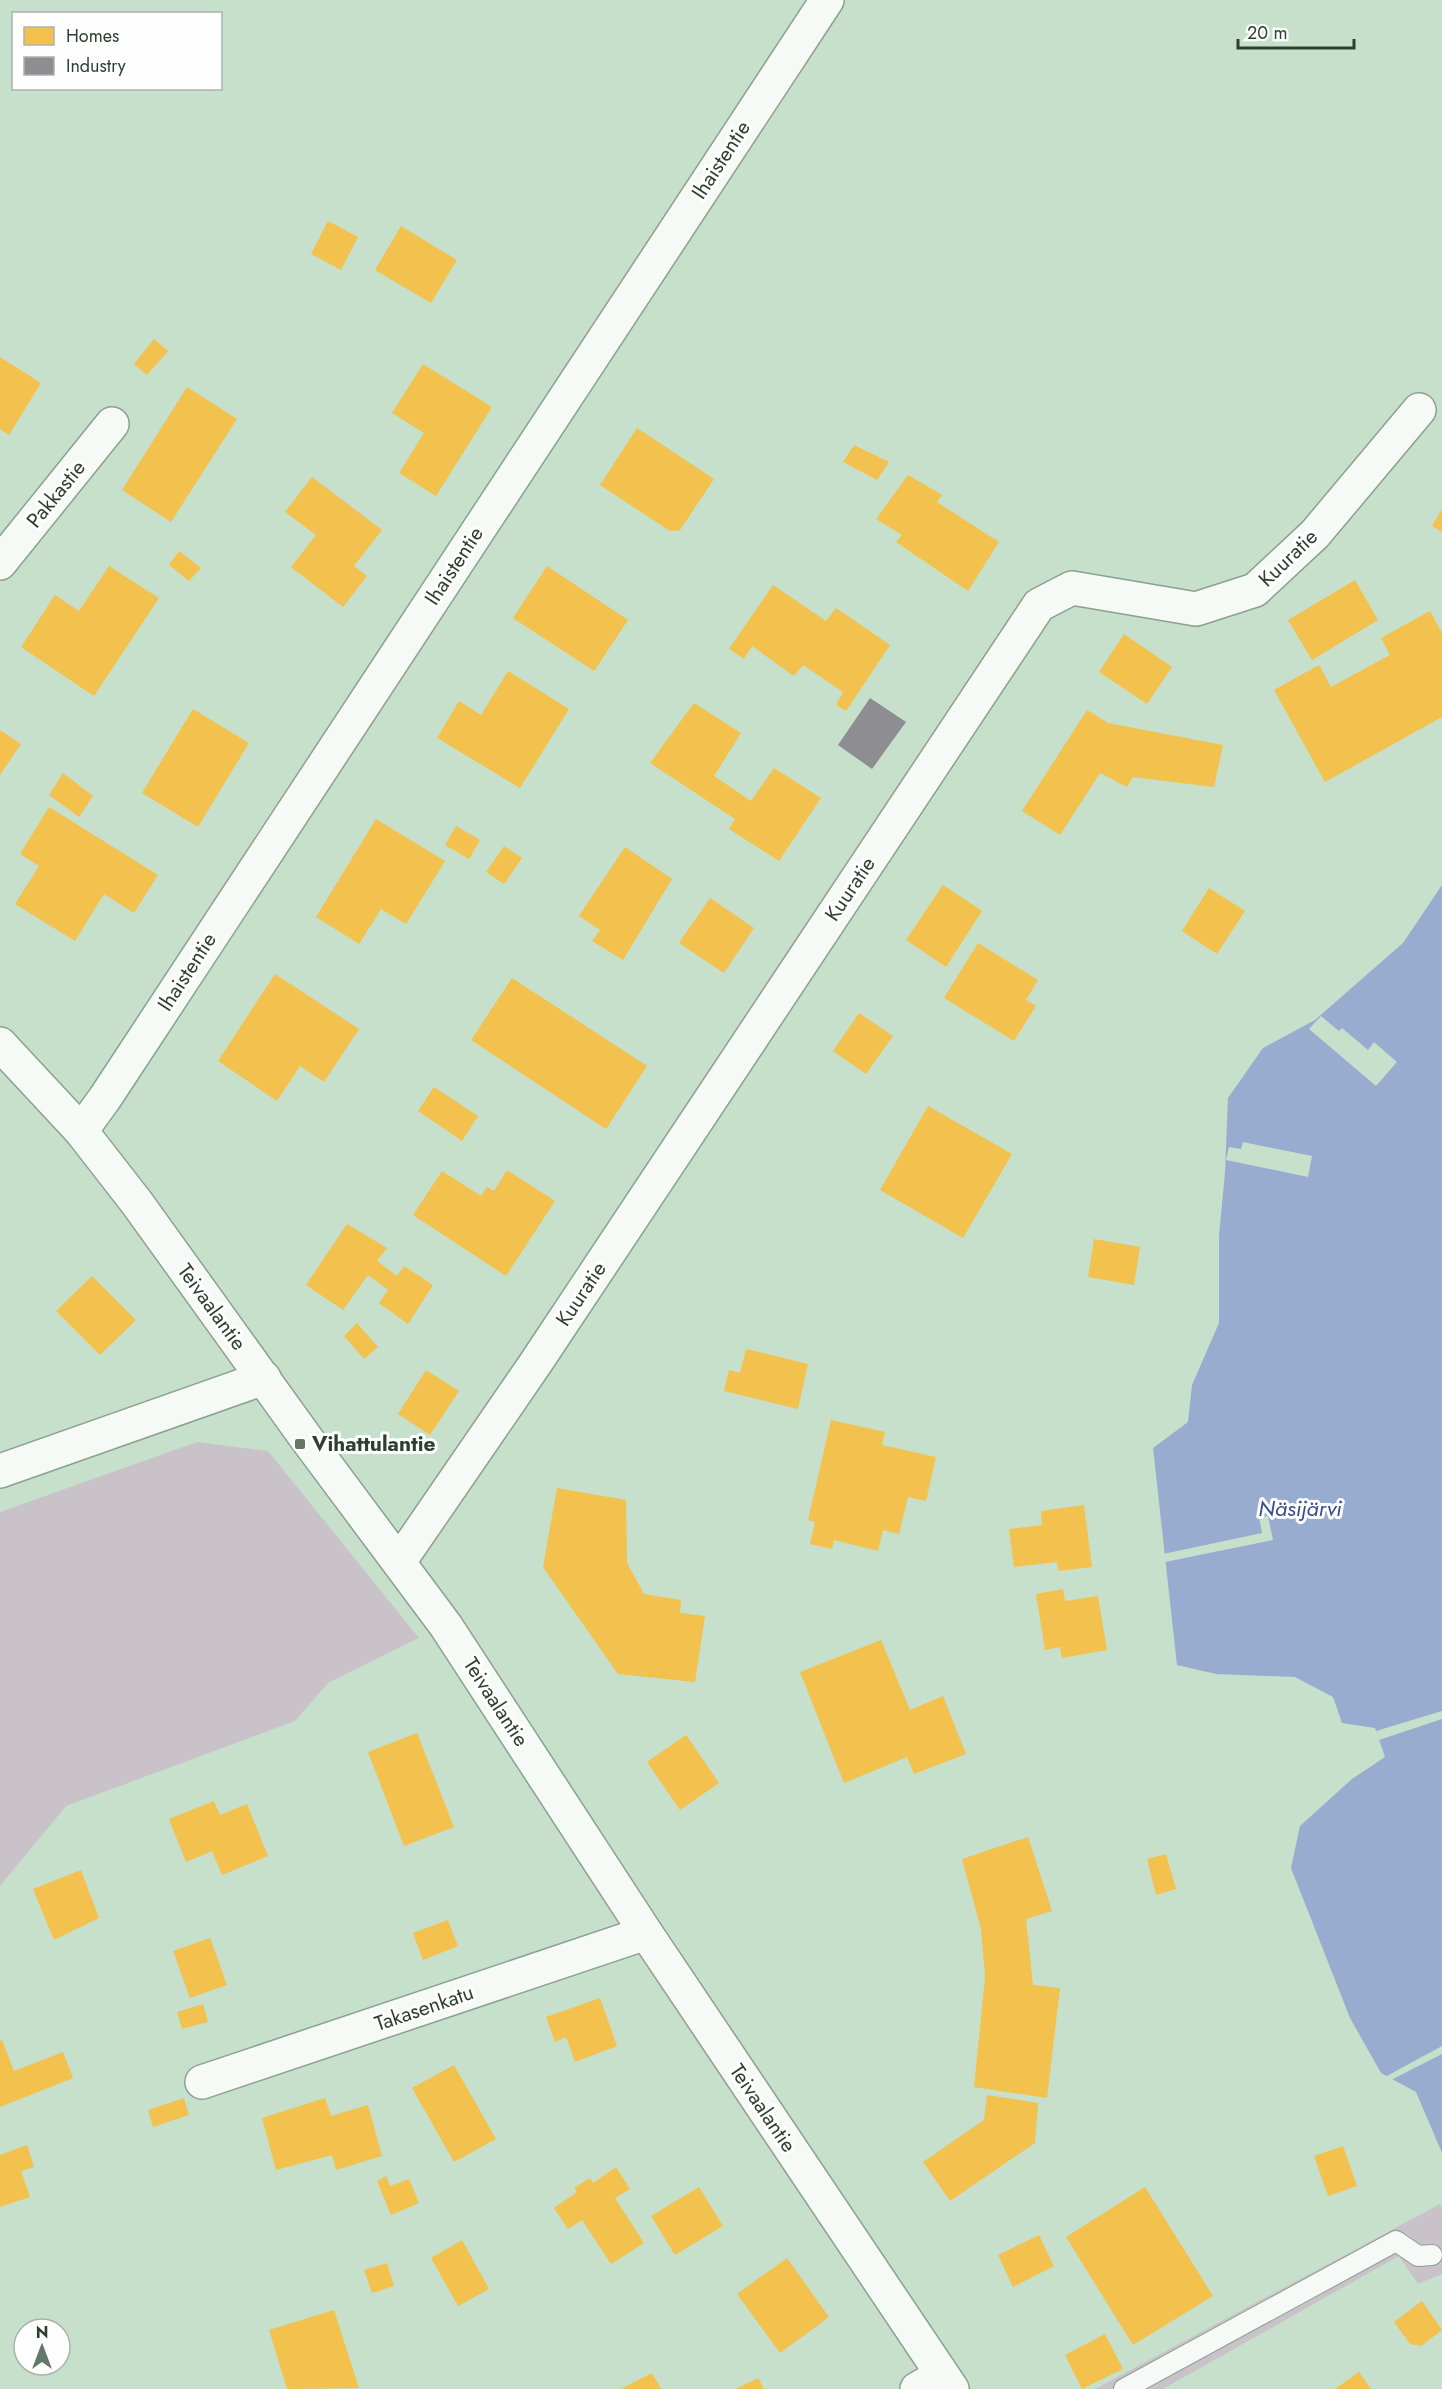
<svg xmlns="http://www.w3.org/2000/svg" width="1442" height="2389" font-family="Jost,sans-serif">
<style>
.green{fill:#cac2c9}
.water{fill:#97acce}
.pier{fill:#c6e0cb}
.homes{fill:#f2c14e}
.industry{fill:#8d8d92}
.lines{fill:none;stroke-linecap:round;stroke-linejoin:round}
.lane-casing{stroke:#8ca090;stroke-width:22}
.street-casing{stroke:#8ca090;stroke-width:36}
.secondary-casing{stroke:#8ca090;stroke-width:36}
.lane{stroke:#f6faf7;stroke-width:20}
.street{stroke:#f6faf7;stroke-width:33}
.secondary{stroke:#f6faf7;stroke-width:33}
.poi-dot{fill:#637866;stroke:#fefefe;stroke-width:2}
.labels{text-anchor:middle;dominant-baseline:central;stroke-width:6;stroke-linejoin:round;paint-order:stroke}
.street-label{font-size:21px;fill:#2d4030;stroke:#fefefe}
.poi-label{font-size:21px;font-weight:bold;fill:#2d4030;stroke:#fefefe;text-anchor:start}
.water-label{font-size:22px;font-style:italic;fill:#384990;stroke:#fefefe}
</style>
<rect width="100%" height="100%" fill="#c6e0cb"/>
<!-- green -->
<g class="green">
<path d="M197,1442L268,1451L419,1638L328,1683L295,1721L66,1806L0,1886V1512Z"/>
<path d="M1440,2204L1442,2210V2274L1418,2284L1399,2256L1163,2389H1095Z"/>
</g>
<!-- water -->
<path class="water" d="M1442,885V2153L1416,2092L1381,2073L1350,2018L1291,1868L1300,1826L1352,1779L1385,1757L1375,1728L1342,1723L1333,1697L1295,1677L1216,1674L1177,1665L1153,1448L1188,1422L1192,1385L1219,1323V1236L1225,1172L1228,1098L1263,1048L1315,1020L1403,943Z"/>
<!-- pier -->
<g class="pier">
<path d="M1321,1016L1339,1031L1342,1028L1368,1050L1374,1042L1397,1062L1376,1086L1309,1029Z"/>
<path d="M1243,1142L1312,1156L1308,1177L1226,1160L1229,1147L1241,1149Z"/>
<path d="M1268,1516L1273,1540L1165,1562L1163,1554L1262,1533L1259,1517Z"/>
<path d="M1442,1711V1719L1379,1740L1376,1731Z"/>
<path d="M1442,2046V2054L1389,2081L1383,2078Z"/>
</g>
<!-- homes -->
<g class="homes">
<path d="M328,221L358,237L341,270L311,254Z"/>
<path d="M401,226L457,260L431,303L375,270Z"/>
<path d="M154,339L168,351L147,375L134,364Z"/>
<path d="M0,357L41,383L9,435L0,429Z"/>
<path d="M423,364L492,407L436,496L399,473L424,433L392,413Z"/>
<path d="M187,387L237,419L171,522L122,490Z"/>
<path d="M637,428L714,479L680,530L670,531L600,485Z"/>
<path d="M854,445L889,462L877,480L843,462Z"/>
<path d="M908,475L942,495L937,502L999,542L968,591L896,542L902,535L876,519Z"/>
<path d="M312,477L382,530L354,566L367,576L343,607L291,567L316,535L285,512Z"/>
<path d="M1442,509V532L1432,526Z"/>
<path d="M179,551L201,568L189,581L169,565Z"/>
<path d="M109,566L159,598L94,696L21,647L55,595L79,611Z"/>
<path d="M547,566L628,620L594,671L513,618Z"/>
<path d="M1355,580L1378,620L1312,660L1288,620Z"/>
<path d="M773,585L826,621L836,608L890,645L846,711L836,705L843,692L803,665L794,676L752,646L744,659L729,649Z"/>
<path d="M1430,611L1442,633V717L1325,782L1274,690L1319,665L1331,687L1390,655L1381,638Z"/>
<path d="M1124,634L1172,667L1147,704L1099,672Z"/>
<path d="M508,671L569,709L520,788L437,738L459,701L481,715Z"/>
<path d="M694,703L741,733L714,776L751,801L774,768L821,798L779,861L729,829L735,819L650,763Z"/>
<path d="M193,709L249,743L198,827L142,793Z"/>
<path d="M1087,710L1108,723L1223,745L1214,787L1133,777L1127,787L1100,773L1060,835L1022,811Z"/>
<path d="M0,730L21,744L0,775Z"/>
<path d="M63,773L93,796L79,817L49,795Z"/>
<path d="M49,807L158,875L134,913L104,894L75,941L15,904L39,866L20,854Z"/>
<path d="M376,819L445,861L406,924L381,909L359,944L316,917Z"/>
<path d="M456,826L480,840L469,859L445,845Z"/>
<path d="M504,846L522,858L504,884L486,872Z"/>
<path d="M625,847L672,879L623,960L592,941L600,930L579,916Z"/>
<path d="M943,885L982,911L946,967L906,940Z"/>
<path d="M1209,888L1245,911L1217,954L1182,931Z"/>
<path d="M710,898L754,928L724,973L679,943Z"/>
<path d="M978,943L1038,980L1026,1000L1036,1006L1014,1041L944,998Z"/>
<path d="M275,974L359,1029L324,1082L300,1066L277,1101L218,1061Z"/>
<path d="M512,978L647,1066L606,1129L471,1040Z"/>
<path d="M859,1013L893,1036L866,1074L833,1051Z"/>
<path d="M434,1087L478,1116L462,1141L418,1111Z"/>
<path d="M928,1106L1012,1154L963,1238L880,1190Z"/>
<path d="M507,1170L555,1201L506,1276L413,1215L442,1171L481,1196L487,1187L494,1191Z"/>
<path d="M347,1224L387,1248L377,1261L397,1276L404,1266L433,1285L408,1324L379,1303L388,1290L368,1275L343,1310L306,1285Z"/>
<path d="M1094,1239L1140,1247L1134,1285L1088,1277Z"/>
<path d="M92,1276L136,1320L100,1355L56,1311Z"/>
<path d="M357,1323L378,1347L364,1359L344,1336Z"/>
<path d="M746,1349L808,1364L798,1409L724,1391L729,1370L740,1373Z"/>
<path d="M426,1370L459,1391L430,1435L398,1414Z"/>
<path d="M831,1420L885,1432L882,1445L936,1457L926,1501L908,1497L899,1534L883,1530L878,1551L834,1540L832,1549L810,1544L815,1522L808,1520Z"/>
<path d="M557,1488L626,1500L627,1563L644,1594L681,1600L680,1613L705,1616L695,1682L618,1674L543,1567Z"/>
<path d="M1084,1505L1092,1567L1058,1571L1057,1562L1014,1567L1009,1529L1042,1525L1041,1511Z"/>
<path d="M1063,1589L1065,1601L1098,1596L1107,1650L1062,1658L1060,1647L1045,1650L1036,1594Z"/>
<path d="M881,1640L910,1710L943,1696L966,1754L914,1774L907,1757L844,1783L800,1672Z"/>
<path d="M417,1733L454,1827L404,1846L368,1752Z"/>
<path d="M686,1735L719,1783L680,1810L647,1762Z"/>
<path d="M214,1801L220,1815L247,1804L268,1856L222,1875L212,1851L186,1862L169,1819Z"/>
<path d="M1028,1837L1052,1911L1026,1919L1033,1985L1060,1988L1047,2098L974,2087L985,1977L981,1929L962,1859Z"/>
<path d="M1166,1854L1176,1889L1156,1895L1147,1859Z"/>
<path d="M81,1870L99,1918L54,1940L33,1889Z"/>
<path d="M448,1920L458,1946L423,1960L413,1933Z"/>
<path d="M210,1938L227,1985L190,1998L173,1951Z"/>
<path d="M600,1998L617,2046L575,2062L566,2037L555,2042L546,2017Z"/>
<path d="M203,2004L208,2022L182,2029L177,2012Z"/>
<path d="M2,2040L14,2071L63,2052L73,2078L0,2107V2041Z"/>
<path d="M454,2065L496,2139L454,2162L412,2088Z"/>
<path d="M987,2095L1038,2103L1035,2143L950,2201L923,2162L984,2120Z"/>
<path d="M184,2098L189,2115L153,2127L148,2110Z"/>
<path d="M325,2098L331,2116L368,2105L382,2156L336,2170L332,2155L276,2170L262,2118Z"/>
<path d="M27,2145L34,2167L21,2171L30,2197L0,2207V2155Z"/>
<path d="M1343,2146L1357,2186L1328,2196L1314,2156Z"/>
<path d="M616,2167L630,2189L615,2198L644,2243L611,2264L582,2220L568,2229L554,2208L577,2192L574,2188L590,2178L593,2183Z"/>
<path d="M386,2176L390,2186L409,2179L419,2203L391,2215L377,2181Z"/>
<path d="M699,2187L723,2226L675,2255L651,2216Z"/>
<path d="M1145,2187L1213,2296L1133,2345L1066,2237Z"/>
<path d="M1039,2235L1054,2266L1013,2287L998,2255Z"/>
<path d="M462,2240L489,2289L458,2306L431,2258Z"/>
<path d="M787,2258L829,2317L780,2353L737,2294Z"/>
<path d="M387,2263L394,2286L372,2293L364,2270Z"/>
<path d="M1422,2301L1442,2330L1421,2346L1410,2344L1394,2322Z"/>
<path d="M334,2310L359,2388L287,2389L269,2330Z"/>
<path d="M1105,2334L1123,2369L1082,2389L1065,2355Z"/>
<path d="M1359,2372L1371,2389H1335Z"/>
<path d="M652,2373L661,2389H621Z"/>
<path d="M758,2378L764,2389H736Z"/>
</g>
<!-- industry -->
<path class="industry" d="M870,698L906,722L872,769L838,745Z"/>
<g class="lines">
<!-- lane casing -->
<g class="lane-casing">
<path id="lane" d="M1124,2389L1396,2241L1418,2256L1432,2255"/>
</g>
<!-- street casing -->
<g class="street-casing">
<g id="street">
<path d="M0,563L112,424"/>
<path d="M81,1131L105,1098L827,0"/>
<path d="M0,1471L264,1378"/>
<path d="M399,1562L535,1364L1039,605L1072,588L1196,609L1255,590L1315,534L1419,410"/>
<path d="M202,2082L646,1933"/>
<path d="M917,2389L942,2375"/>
</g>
</g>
<!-- secondary casing -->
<g class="secondary-casing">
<path id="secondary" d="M0,1044L81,1131L137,1203L306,1438L446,1626L646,1933L952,2389"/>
</g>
<!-- lane -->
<use href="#lane" class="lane"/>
<!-- street -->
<use href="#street" class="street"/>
<!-- secondary -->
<use href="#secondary" class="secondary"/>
</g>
<!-- markers -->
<rect class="poi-dot" x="294" y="1438" width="12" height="12" rx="3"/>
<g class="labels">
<!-- street labels -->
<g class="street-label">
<text transform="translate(721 160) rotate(-57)">Ihaistentie</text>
<text transform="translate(56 494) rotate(-51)">Pakkastie</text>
<text transform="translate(1288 558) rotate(-44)">Kuuratie</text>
<text transform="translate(454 566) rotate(-57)">Ihaistentie</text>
<text transform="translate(850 889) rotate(-56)">Kuuratie</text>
<text transform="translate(187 972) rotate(-57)">Ihaistentie</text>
<text transform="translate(581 1294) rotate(-56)">Kuuratie</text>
<text transform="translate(212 1307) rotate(54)">Teivaalantie</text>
<text transform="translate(496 1702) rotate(57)">Teivaalantie</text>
<text transform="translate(424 2008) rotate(-19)">Takasenkatu</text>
<text transform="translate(763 2108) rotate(56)">Teivaalantie</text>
</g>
<!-- poi labels -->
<g class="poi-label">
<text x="312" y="1444">Vihattulantie</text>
</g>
<!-- water labels -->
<g class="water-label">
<text x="1300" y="1508">Näsijärvi</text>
</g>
</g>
<!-- legend -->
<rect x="12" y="12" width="210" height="78" fill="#fefefe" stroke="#aab2ac" stroke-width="1.5"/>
<rect x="24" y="27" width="30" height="18" fill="#f2c14e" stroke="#aab2ac" stroke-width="1.5"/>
<text x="66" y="42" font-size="18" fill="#2d4030">Homes</text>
<rect x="24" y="57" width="30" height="18" fill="#8d8d92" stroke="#aab2ac" stroke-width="1.5"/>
<text x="66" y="72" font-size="18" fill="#2d4030">Industry</text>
<!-- north arrow -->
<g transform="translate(42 2347)"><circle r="28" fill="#fefefe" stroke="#aab2ac" stroke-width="1.5"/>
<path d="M0-4.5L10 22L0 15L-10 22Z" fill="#637866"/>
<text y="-9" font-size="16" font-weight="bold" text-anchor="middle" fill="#2d4030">N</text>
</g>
<!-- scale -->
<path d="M1238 39v9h116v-9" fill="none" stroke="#2d4030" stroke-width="3"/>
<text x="1247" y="39" font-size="18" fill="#2d4030" stroke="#fefefe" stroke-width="4.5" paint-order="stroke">20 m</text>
</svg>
